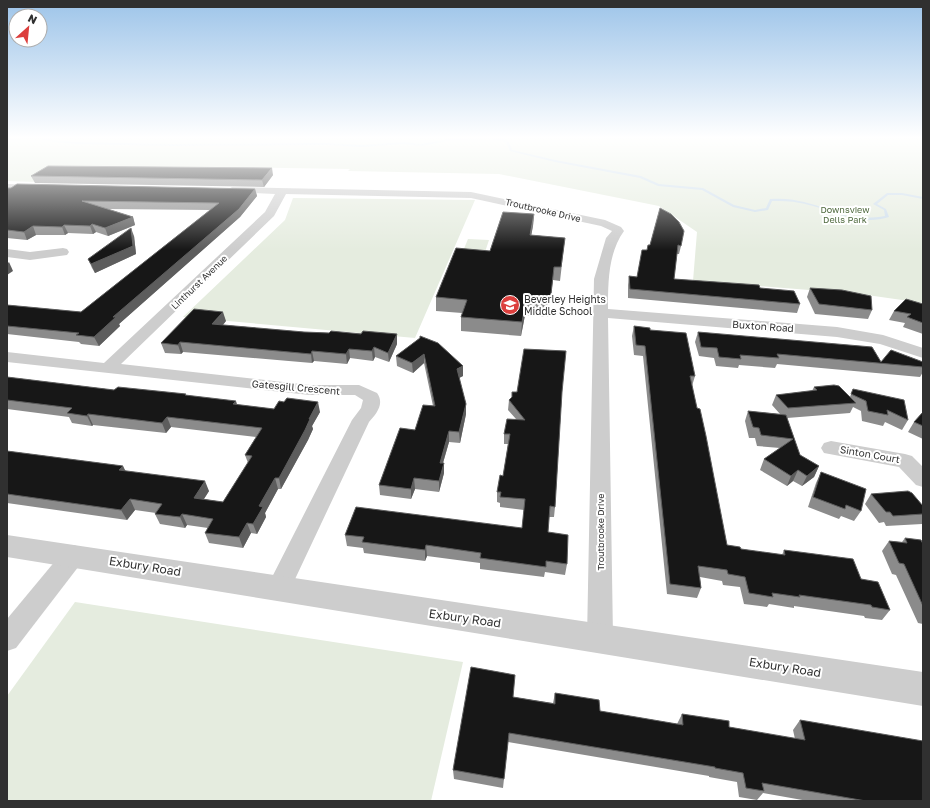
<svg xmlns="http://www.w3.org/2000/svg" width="930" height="808" font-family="'Golos Text',sans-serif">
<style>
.green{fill:#e5ecdf}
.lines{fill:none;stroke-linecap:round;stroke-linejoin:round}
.stream{fill:#cdddeb;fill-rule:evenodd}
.minor{fill:#cdcdcd;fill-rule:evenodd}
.tertiary{fill:#cdcdcd;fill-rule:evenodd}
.wall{fill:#8b8b8b}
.shaded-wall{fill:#5d5d5d}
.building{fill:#171717;stroke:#5d5d5d}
.labels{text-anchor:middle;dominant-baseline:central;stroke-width:4;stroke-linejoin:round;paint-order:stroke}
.far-park-label{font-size:9px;fill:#506a3f;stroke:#fff}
.far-street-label{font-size:9px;fill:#303030;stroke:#fff}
.poi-label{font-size:10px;fill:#303030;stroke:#fff;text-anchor:start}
.street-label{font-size:10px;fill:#303030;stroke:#fff}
.near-street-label{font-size:12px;fill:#303030;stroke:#fff}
</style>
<rect width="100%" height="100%" fill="#fff"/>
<!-- green -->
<g class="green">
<path d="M7,137H923V303L860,294L693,281L697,232L659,206L499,174L348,171L350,169L220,167L36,182L7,181Z"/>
<path d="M293,198L475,200L415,338L183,317L285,220Z"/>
<path d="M468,239L489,240L483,258L461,256Z"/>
<path d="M75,602L463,662L431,801H7V696Z"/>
</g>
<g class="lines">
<!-- stream -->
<path class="stream" d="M39,137L53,140L77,142L171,144L327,143L362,145L404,142L421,144L453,138L490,137L508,140L512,150L555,160L641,176L659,184L703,188L734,205L755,210L766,208L770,199C781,198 793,199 804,202C821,206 837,214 854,217C865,218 875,218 885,216L884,210L873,204L887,193H902L923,197V199L902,195H888L877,204L886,209L889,217C883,219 876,220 870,220C845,220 824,207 800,203C791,201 781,201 772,201L768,210L755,212L733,207L702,190L658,186L640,178L555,162L510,151L506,142L490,139L453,140L421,146L404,144L362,147L327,145L171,146L77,144L53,142L38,138L7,140V138Z"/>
<!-- minor -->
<g class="minor">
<path d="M7,184L36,185L41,188L36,191L7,190Z"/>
<path d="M232,187L471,192L605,220L621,227L624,231C608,253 608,283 608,309L837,327L883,335L923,348V358L880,344L837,337L608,318L613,638L609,647L600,650L591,647L587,638L594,279L606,238L612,231L601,226L471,198L286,194L274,216L121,364L310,385H359L377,393C385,404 376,414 369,422L288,594L279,598L270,594L267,587L352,420L361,408L363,400L355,395H310L7,362V352L104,363L265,212L275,194L228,192L227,190Z"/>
<path d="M63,248L67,249L69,252L67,255L30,260L7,257V249L30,252Z"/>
<path d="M831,441L905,454L912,456L923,467V487L916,485L899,467L824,453L821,448L824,443Z"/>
<path d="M74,545L82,548L86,555L82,562L16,648L7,651V619L66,548Z"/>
</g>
<!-- tertiary -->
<path class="tertiary" d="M7,535L923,672V706L7,557Z"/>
</g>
<!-- wall -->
<g class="wall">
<path d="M273,175L264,187L35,183L31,176Z"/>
<path d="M7,188L255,189L257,196L240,217L119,324L120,326L99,346L81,344L79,342L7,334V305L81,312L210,210L108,209L133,217L135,225L108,236L96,232L93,234L68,233L65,235H36L27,240L7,238Z"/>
<path d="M660,208L681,246L679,254H677L674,279L760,288L800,304L797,313L628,298V285L629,276L637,277L647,250L650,245Z"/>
<path d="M534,214L533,226L531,235L565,238L560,281L553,280L548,317L525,315L521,336L461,331V317L462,313L436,311V297Z"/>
<path d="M134,236L136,254L95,273L92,268L88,259Z"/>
<path d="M810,288L872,310L868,319L815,314L807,297Z"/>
<path d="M923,304V334L903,327L905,323L889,320L894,311Z"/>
<path d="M226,321L223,325L304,332L329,333L397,334V344L389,362L375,357L373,361L350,358L347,364L314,361L312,363L183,352L181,354L165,353L161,343Z"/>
<path d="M634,326L650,330L695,376L692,386L727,545L741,549L782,555L784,550L861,579L890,610L882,620L865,618L864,616L794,606V608L769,604L767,607L744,604L740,587L723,585L722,581L700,577L701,588L697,598L667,594L643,356L634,355L632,336Z"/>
<path d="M698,332L881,362H923V372L920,377L777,364L775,368L739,365L738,368L716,366L714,358L699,356L695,342Z"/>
<path d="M420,336L463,376L459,378L466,404V414L460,443L449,442L443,463H444V473L439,492L415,489L411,499L380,495L379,485L415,430L433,406L424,363L413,373L397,366L396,356L420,338Z"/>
<path d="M923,372V390H922V373Z"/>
<path d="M7,377L114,390L186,394V395L237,405L274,409L320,412L312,426L313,429L308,440L281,489H278L265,513L266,517L257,534L251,533L243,548L209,543L205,533L208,528L187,525L185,528L160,524L155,514L156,513L135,510L127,520L7,503V451L123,466L125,471L209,491L204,499L223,502L248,463L245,455L256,437L171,427L166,433L93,425L92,426L72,423L69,417L7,409Z"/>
<path d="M814,387L850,397L853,389L908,420L902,430L885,422L883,426L862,421L861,411L853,407L850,413L787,418L800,455L819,466L814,477L802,486L793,481L787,486L760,470L764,459L780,448L757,446L755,438H749L745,421L748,411L780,414L772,405L776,395L812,391Z"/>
<path d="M562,392L555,507L554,517H549L548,532L567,564L565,575L545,572L544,577L480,569V563L427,556L425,561L364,553L363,548L347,546L345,535L522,528L524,510L500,507V503L497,502V492L503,476L508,444H504V434L516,419L508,410L509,400Z"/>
<path d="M923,412V439L908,432L914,422Z"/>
<path d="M821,472L861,511L854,521L841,516L839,519L808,507L816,483Z"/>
<path d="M871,494L923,506V522L922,524L886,526L884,522L879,523L865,504Z"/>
<path d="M905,538L923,544V624L918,623L896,575L892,574L882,551L889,541L902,542Z"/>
<path d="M555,693L600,711L636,717L677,724L682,714L729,727L795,739L793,730L800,720L923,801H808L763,793L757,800L739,797L737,782L709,777V776L508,742L503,788L454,779L453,770L513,697L553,703Z"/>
</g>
<!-- shaded-wall -->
<g class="shaded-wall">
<path d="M272,168L273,175L264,187L262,180Z"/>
<path d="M255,189L257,196L240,217L119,324L120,326L99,346L94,337L113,317Z"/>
<path d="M534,214L533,226L529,248L530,235Z"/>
<path d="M133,217L135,225L108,236L105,228Z"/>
<path d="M92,224L96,232L93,234L90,226Z"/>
<path d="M64,225L68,233L65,235L62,227Z"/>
<path d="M33,226L36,235L27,240L24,232Z"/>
<path d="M131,228L134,236L136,254L95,273L91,264Z"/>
<path d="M9,262L13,271L7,275V264Z"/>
<path d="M526,301L525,315L521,336L522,322Z"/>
<path d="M223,312L226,321L215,334L212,324Z"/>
<path d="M397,334V344L389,362L388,353Z"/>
<path d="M180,342L183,352L181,354L178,345Z"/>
<path d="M374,347L375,357L373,361L372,351Z"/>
<path d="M349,349L350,358L347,364L346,354Z"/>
<path d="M312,351L314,361L312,363L311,354Z"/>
<path d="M424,354V363L413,373L412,363Z"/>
<path d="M463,366V376L457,379V369Z"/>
<path d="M236,401L239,411L233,404Z"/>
<path d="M318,402L320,412L312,426L313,429L308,440L281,489L279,478L309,419Z"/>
<path d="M466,404V414L460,443L459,432Z"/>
<path d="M88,414L93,425L92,426L87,416Z"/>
<path d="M167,417L171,427L166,433L162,423Z"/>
<path d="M449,431V442L440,473V463Z"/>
<path d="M444,463V473L439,492V481Z"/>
<path d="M123,466L128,476L119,470Z"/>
<path d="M819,466L814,477L802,486L807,476Z"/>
<path d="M798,470L793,481L787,486L791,476Z"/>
<path d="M275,478L278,489L265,513L266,517L257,534L253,524L259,506Z"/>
<path d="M414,478L415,489L411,499V489Z"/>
<path d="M205,481L209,491L198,508L194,498Z"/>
<path d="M130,499L135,510L127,520L121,510Z"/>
<path d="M182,514L187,525L185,528L180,517Z"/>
<path d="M247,523L251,533L243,548L239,537Z"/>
<path d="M426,545L427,556L425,561V550Z"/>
</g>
<!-- building -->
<g class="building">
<path d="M48,166L272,168L262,180L31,176Z"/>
<path d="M17,184L255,189L239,209L113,317H116L94,337L76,335L79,333L7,326V305L81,312L219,203L82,201L133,217L105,228L92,224L90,226L64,225L62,227L33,226L24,232L7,230V188H11Z"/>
<path d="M660,208L671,214L679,222L684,231L681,246L678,245L674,279L759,285L760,288L794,291L800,304L630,289L629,276L637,277L642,250H647L648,245H650Z"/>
<path d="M503,212L534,214L530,235L565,238L561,267H554L550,303L526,301L522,322L461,317L467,300L436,297L456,248L490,251Z"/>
<path d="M131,228L133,246L91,264L88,259Z"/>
<path d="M810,288L842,290L871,296L872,310L819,304Z"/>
<path d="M906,299L923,304V323L907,317L911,314L894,311Z"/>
<path d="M194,309L223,312L212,324L304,332L329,333L331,331L361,334L363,331L397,334L388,353L374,347L372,351L349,349L346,354L312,351L311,354L180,342L178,345L161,343Z"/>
<path d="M634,326L650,328V330L686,333L695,376H690L697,408L700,409L706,436L727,545L740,547L741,549L785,555L784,550L853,559L861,579L878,582L890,610L872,607L871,605L799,595L800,597L772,593L773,597L749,593L745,577L728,574L727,570L698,566L701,588L670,584L645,346L636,345Z"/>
<path d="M698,332L872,347L881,362L891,350L923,362V367L777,354L779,358L740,355L741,359L719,357L717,348L701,347Z"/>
<path d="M420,336L438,343L463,366L457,369L466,404L459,432L449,431L440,463H444L439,481L414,478L411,489L379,485L400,428L415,430L423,405L435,406L424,354L412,363L396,356L420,338Z"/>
<path d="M524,349L566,351L562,392L555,507L550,506L548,532L568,535L567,564L546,561V567L480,558L481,553L426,545L425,550L362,542L364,537L345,535L356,507L522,528L525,499L500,497L501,492H497L500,475L503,476L510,434H504L507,419L525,420L509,400L512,397V392H517Z"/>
<path d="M7,377L114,390L118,387L186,394L185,395L236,401L233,404L274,409L279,401L284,402L287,398L318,402L309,419H310L305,430L279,478H275L259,506L263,507L253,524L247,523L239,537L205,533L213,519L182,514L180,517L155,514L162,504L130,499L121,510L7,494V451L123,466L119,470L205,481L194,498L223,502L252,456L245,455L262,428L167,417L162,423L88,414L87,416L67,413L72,408L7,400Z"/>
<path d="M834,385L839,386L856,403L788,408L776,395L817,390L814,387Z"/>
<path d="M853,389L904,400L908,420L887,410L888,415L868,411L866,401L851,394Z"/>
<path d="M748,411L786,415L800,455L819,466L807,476L798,470L791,476L764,459L793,439L761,435L759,428L753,427Z"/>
<path d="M923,412V426L914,422Z"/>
<path d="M821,472L866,489L861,511L846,505L845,509L813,497Z"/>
<path d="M908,491L912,493L923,506V514L893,516L890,512H886L871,494Z"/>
<path d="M905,538L921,540L923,544V606L904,564L899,563L889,541L907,543Z"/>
<path d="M471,667L515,675L513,697L555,704V693L599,700L600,711L636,717L683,725L682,714L729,721V727L805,740L800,720L923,741V801H866L762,783L764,791L746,788L743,773L715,768V767L509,733L504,779L453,770Z"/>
</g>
<!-- sky -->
<linearGradient id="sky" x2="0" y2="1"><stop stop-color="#9dc4e9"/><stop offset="0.55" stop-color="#fff"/><stop offset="1" stop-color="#fff" stop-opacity="0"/></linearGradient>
<rect width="930" height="250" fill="url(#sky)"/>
<!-- icons -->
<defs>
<g id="school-disc" transform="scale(1)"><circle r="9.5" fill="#dc3f3d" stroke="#fff"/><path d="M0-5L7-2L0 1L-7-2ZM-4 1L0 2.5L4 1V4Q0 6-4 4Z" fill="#fff"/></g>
</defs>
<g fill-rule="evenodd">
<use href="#school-disc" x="510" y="305"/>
</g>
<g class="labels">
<!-- far-park labels -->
<g class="far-park-label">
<text x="845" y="209">Downsview<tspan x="845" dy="10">Dells Park</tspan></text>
</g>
<!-- far-street labels -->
<g class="far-street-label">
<text transform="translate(543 210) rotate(13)">Troutbrooke Drive</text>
<text transform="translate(199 282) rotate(-44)">Linthurst Avenue</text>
<text transform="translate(600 532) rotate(-90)">Troutbrooke Drive</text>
</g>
<!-- poi labels -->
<g class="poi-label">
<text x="524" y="299">Beverley Heights<tspan x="524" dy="12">Middle School</tspan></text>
</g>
<!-- street labels -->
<g class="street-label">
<text transform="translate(763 326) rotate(4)">Buxton Road</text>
<text transform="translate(296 387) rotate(5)">Gatesgill Crescent</text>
<text transform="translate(870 454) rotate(10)">Sinton Court</text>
</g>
<!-- near-street labels -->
<g class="near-street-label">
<text transform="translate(145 566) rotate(9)">Exbury Road</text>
<text transform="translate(465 618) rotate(8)">Exbury Road</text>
<text transform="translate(785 667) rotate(9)">Exbury Road</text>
</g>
</g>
<!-- border -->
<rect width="930" height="808" fill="none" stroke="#303030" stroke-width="16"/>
<!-- north arrow -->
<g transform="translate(28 28) rotate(27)"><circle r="19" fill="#ffffff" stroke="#acacac"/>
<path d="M0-3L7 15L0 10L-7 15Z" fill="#dc3f3d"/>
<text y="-6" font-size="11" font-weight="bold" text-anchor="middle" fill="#303030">N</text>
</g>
</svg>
